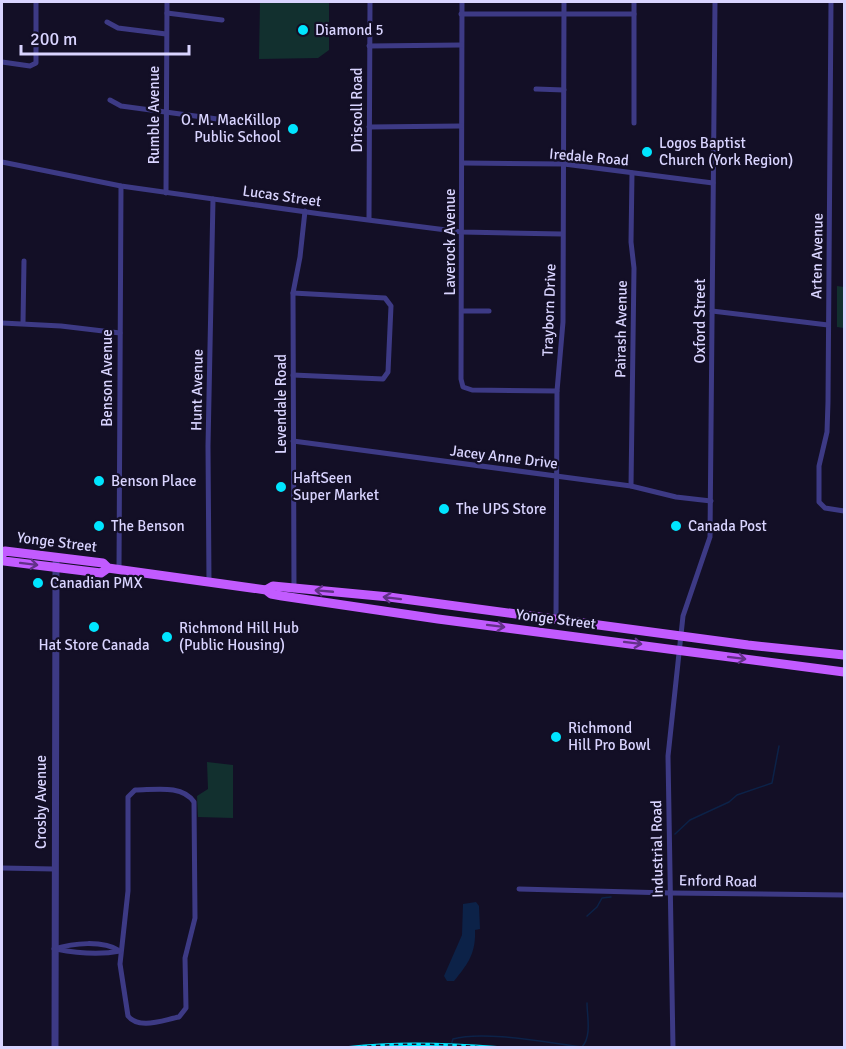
<svg xmlns="http://www.w3.org/2000/svg" width="846" height="1049" font-family="Signika,sans-serif">
<style>
.green{fill:#12302f}
.water{fill:#0c2248}
.lines{fill:none;stroke-linecap:round;stroke-linejoin:round}
.stream{stroke:#0c2248;stroke-width:1.5}
.minor{stroke:#3d3a85;stroke-width:5}
.tertiary{stroke:#3d3a85;stroke-width:7}
.primary{stroke:#c25bff;stroke-width:9}
.rail-casing{stroke:#00e5ff;stroke-width:4}
.rail{stroke:#130f26;stroke-width:1.5;stroke-dasharray:4.5;stroke-linecap:butt}
.oneway{stroke:#623188}
.poi-dot{fill:#00e5ff;stroke:#130f26;stroke-width:2}
.labels{text-anchor:middle;dominant-baseline:central;stroke-width:4.5;stroke-linejoin:round;paint-order:stroke}
.poi-label{font-size:15px;fill:#d9d4ff;stroke:#130f26;text-anchor:start}
.street-label{font-size:15px;fill:#d9d4ff;stroke:#130f26}
</style>
<rect width="100%" height="100%" fill="#130f26"/>
<!-- green -->
<g class="green">
<path d="M260,2H329V50L318,58L259,59Z"/>
<path d="M837,286L844,287V328L837,327Z"/>
<path d="M207,762L233,765V818L198,817L197,796L208,789Z"/>
</g>
<!-- water -->
<path class="water" d="M476,902L479,906L480,929L475,930C476,953 468,964 454,981H447L444,976L462,935L463,904Z"/>
<g class="lines">
<!-- stream -->
<g class="stream">
<path d="M675,834L690,820L729,802L737,795L772,783L779,746"/>
<path d="M587,916L597,907L602,898L611,897"/>
<path d="M450,1048L453,1039C484,1030 549,1043 582,1047C592,1036 587,1016 587,1003"/>
</g>
<!-- minor -->
<g class="minor">
<path d="M462,2L461,379L463,387L472,390L557,391"/>
<path d="M831,2L828,402L827,432L819,466V502L825,508L844,511"/>
<path d="M167,13L222,20"/>
<path d="M461,14H634"/>
<path d="M107,22L118,28L166,34"/>
<path d="M369,46L461,45"/>
<path d="M2,62L30,66L36,63V2"/>
<path d="M536,89L564,90"/>
<path d="M110,100L121,106L247,123"/>
<path d="M634,123V2"/>
<path d="M369,127L461,126"/>
<path d="M2,162L121,186L321,214L462,232L562,234"/>
<path d="M463,163L564,164L713,183"/>
<path d="M166,193L167,2"/>
<path d="M369,219L370,2"/>
<path d="M462,311H489"/>
<path d="M712,311L828,325"/>
<path d="M2,323L61,326L120,333"/>
<path d="M23,323L24,261"/>
<path d="M293,375L383,379L388,372L391,306L385,298L293,293"/>
<path d="M293,441L631,486L676,497L711,501"/>
<path d="M631,486L634,268L631,242L632,173"/>
<path d="M119,570L121,186"/>
<path d="M209,581L208,446L213,199"/>
<path d="M294,590L293,293L300,257L305,211"/>
<path d="M556,619L557,391L563,322L564,2"/>
<path d="M135,790C154,790 182,784 194,802L195,918L185,958L186,1008L179,1017C163,1020 139,1030 128,1016L120,964L128,891V797Z"/>
<path d="M2,868L54,869"/>
<path d="M519,889L670,893L844,895"/>
<path d="M54,949C73,943 103,940 120,951"/>
<path d="M56,949C76,953 101,955 120,951"/>
<path d="M673,1048L668,756L683,616L710,537L715,2"/>
</g>
<!-- tertiary -->
<path class="tertiary" d="M55,1048L56,563"/>
<!-- primary -->
<g class="primary">
<path d="M2,554L5,551L103,563L108,568L266,590L271,594L282,596L438,619L844,672"/>
<path d="M2,558L4,561L101,573L108,568"/>
<path d="M266,590L273,586L389,597L748,645L844,655"/>
</g>
<!-- rail casing -->
<g class="rail-casing">
<path id="rail" d="M349,1048C398,1042 448,1044 497,1048"/>
</g>
<!-- rail -->
<use href="#rail" class="rail"/>
</g>
<!-- one-way arrows -->
<defs><path id="oneway-shaft" d="M-6 0H5M1.5-3L5.5 0L1.5 3" fill="none" stroke-width="1.6" stroke-linecap="round" stroke-linejoin="round" transform="scale(1.5)"/></defs>
<g class="oneway">
<use href="#oneway-shaft" transform="translate(29 564) rotate(7)"/>
<use href="#oneway-shaft" transform="translate(324 591) rotate(-175)"/>
<use href="#oneway-shaft" transform="translate(392 598) rotate(-173)"/>
<use href="#oneway-shaft" transform="translate(496 626) rotate(7)"/>
<use href="#oneway-shaft" transform="translate(633 643) rotate(7)"/>
<use href="#oneway-shaft" transform="translate(737 658) rotate(7)"/>
</g>
<!-- markers -->
<g class="poi-dot">
<circle cx="303" cy="30" r="6"/>
<circle cx="293" cy="129" r="6"/>
<circle cx="647" cy="152" r="6"/>
<circle cx="99" cy="481" r="6"/>
<circle cx="281" cy="487" r="6"/>
<circle cx="444" cy="509" r="6"/>
<circle cx="99" cy="526" r="6"/>
<circle cx="676" cy="526" r="6"/>
<circle cx="38" cy="583" r="6"/>
<circle cx="94" cy="627" r="6"/>
<circle cx="167" cy="637" r="6"/>
<circle cx="556" cy="737" r="6"/>
</g>
<g class="labels">
<!-- poi labels -->
<g class="poi-label">
<text x="315" y="30">Diamond 5</text>
<text x="281" y="120" text-anchor="end">O. M. MacKillop<tspan x="281" dy="17">Public School</tspan></text>
<text x="659" y="143">Logos Baptist<tspan x="659" dy="17">Church (York Region)</tspan></text>
<text x="293" y="478">HaftSeen<tspan x="293" dy="17">Super Market</tspan></text>
<text x="111" y="481">Benson Place</text>
<text x="456" y="509">The UPS Store</text>
<text x="111" y="526">The Benson</text>
<text x="688" y="526">Canada Post</text>
<text x="50" y="583">Canadian PMX</text>
<text x="179" y="628">Richmond Hill Hub<tspan x="179" dy="17">(Public Housing)</tspan></text>
<text x="94" y="645" text-anchor="middle">Hat Store Canada</text>
<text x="568" y="728">Richmond<tspan x="568" dy="17">Hill Pro Bowl</tspan></text>
</g>
<!-- street labels -->
<g class="street-label">
<text transform="translate(357 110) rotate(-90)">Driscoll Road</text>
<text transform="translate(154 115) rotate(-90)">Rumble Avenue</text>
<text transform="translate(589 157) rotate(5)">Iredale Road</text>
<text transform="translate(282 196) rotate(8)">Lucas Street</text>
<text transform="translate(450 242) rotate(-90)">Laverock Avenue</text>
<text transform="translate(817 256) rotate(-89)">Arten Avenue</text>
<text transform="translate(549 310) rotate(-88)">Trayborn Drive</text>
<text transform="translate(700 321) rotate(-90)">Oxford Street</text>
<text transform="translate(621 329) rotate(-89)">Pairash Avenue</text>
<text transform="translate(107 378) rotate(-90)">Benson Avenue</text>
<text transform="translate(197 390) rotate(-89)">Hunt Avenue</text>
<text transform="translate(281 404) rotate(-90)">Levendale Road</text>
<text transform="translate(504 457) rotate(7)">Jacey Anne Drive</text>
<text transform="translate(57 542) rotate(7)">Yonge Street</text>
<text transform="translate(556 619) rotate(7)">Yonge Street</text>
<text transform="translate(41 802) rotate(-90)">Crosby Avenue</text>
<text transform="translate(657 849) rotate(-91)">Industrial Road</text>
<text transform="translate(718 881) rotate(1)">Enford Road</text>
</g>
</g>
<!-- border -->
<rect width="846" height="1049" fill="none" stroke="#d9d4ff" stroke-width="6"/>
<!-- scale -->
<path d="M21 45v9h168v-9" fill="none" stroke="#d9d4ff" stroke-width="3"/>
<text x="30" y="45" font-size="18" fill="#d9d4ff" stroke="#130f26" stroke-width="4.5" paint-order="stroke">200 m</text>
</svg>
